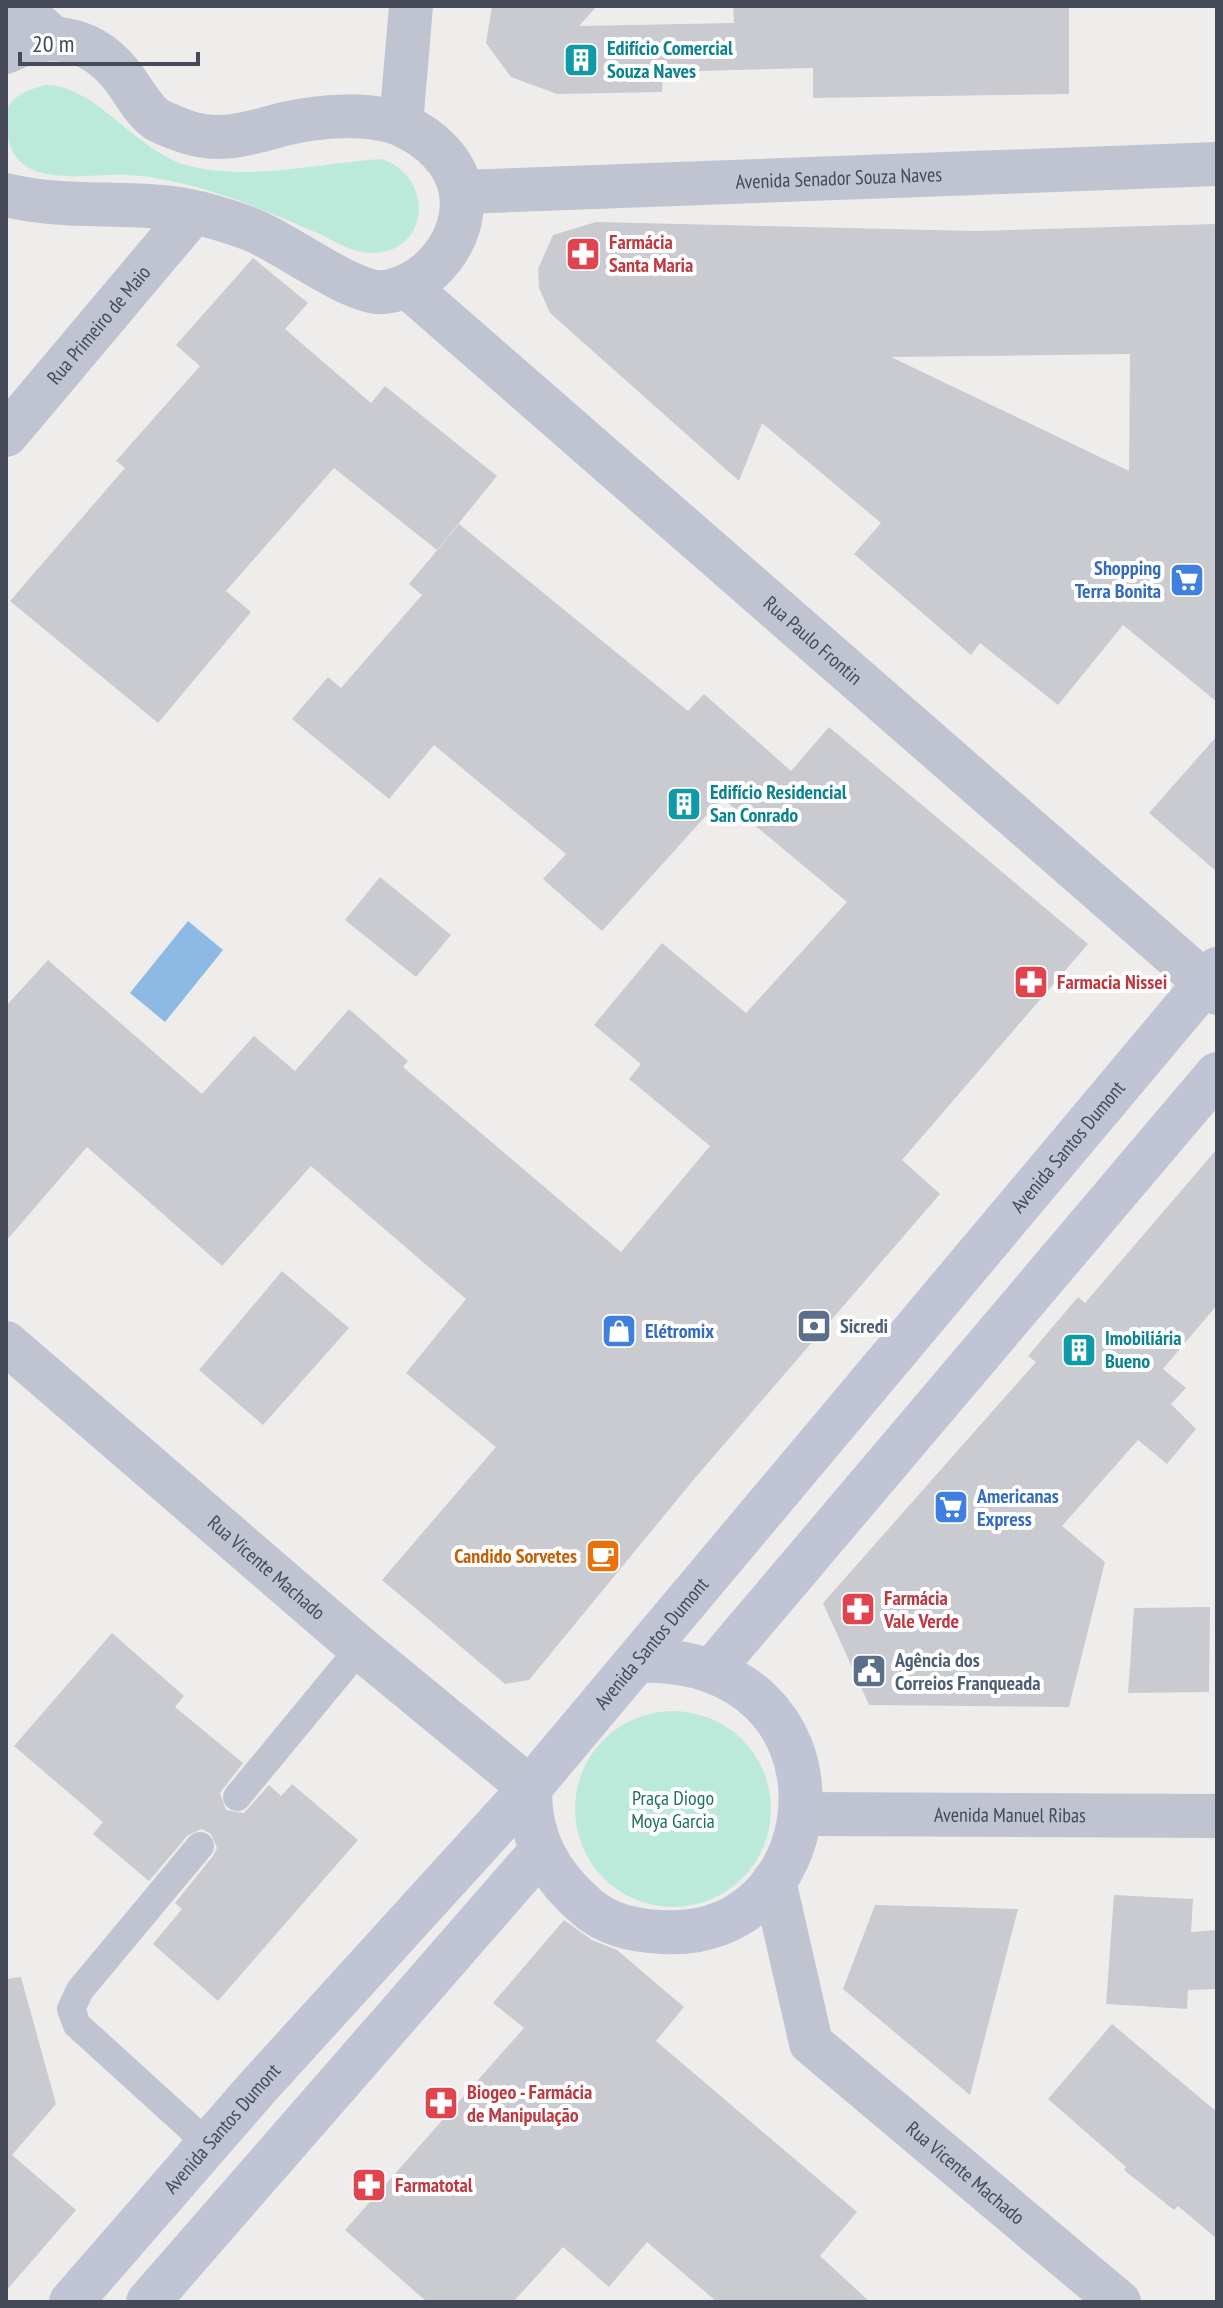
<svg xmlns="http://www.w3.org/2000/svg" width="1223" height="2308" font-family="'PT Sans Narrow',sans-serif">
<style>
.green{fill:#bceada}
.water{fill:#8dbae4}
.building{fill:#cacad1;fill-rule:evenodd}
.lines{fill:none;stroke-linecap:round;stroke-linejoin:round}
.service{stroke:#c0c4d0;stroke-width:28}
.minor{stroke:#c0c4d0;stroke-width:44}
.tertiary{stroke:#c0c4d0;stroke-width:44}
.secondary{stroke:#c0c4d4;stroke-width:44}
.labels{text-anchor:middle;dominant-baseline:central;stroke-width:8;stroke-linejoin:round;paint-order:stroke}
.culture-label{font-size:20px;font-weight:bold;fill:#0d838f;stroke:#fff;text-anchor:start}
.street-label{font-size:20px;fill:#464a58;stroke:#fff}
.health-label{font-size:20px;font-weight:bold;fill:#be3a42;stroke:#fff;text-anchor:start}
.shop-label{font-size:20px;font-weight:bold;fill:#366cbe;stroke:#fff;text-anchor:start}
.service-label{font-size:20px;font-weight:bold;fill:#4e5e75;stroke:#fff;text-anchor:start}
.food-label{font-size:20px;font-weight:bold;fill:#c56008;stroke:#fff;text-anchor:end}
.park-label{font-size:20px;fill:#1d725f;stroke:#fff}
</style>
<rect width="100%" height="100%" fill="#efedec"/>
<!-- green -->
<g class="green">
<path d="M45,85C96,85 135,150 186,165C249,182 318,163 381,159C434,175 431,251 374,253C353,254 335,241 317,233C282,218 247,202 210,191C183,183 154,176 127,175C79,173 0,196 7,111C11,95 31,89 45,85Z"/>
<circle cx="673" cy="1809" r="98"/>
</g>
<!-- water -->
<path class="water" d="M188,921L223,950L165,1022L130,993Z"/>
<!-- building -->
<g class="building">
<path d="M492,6H597L579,26L734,23L733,6H1069V94L813,98V68L663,72L662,92L557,94L511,77L486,43Z"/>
<path d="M596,222L977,231L1217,224V702L1123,625L1058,705L980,643L971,655L854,554L881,523L762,423L739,481L550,313L539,288L538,269L553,235ZM1130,354L1129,471L891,357Z"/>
<path d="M253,258L308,303L285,329L371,403L385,386L497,476L437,550L334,468L226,591L251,612L158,723L10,601L125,468L116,461L200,366L176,345Z"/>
<path d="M459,524L688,711L704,694L791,771L829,727L1088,944L902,1160L940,1194L695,1478L529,1680L505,1684L382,1580L496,1447L406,1373L466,1299L311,1166L222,1266L87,1147L6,1241V1006L48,960L202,1094L254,1036L295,1071L349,1009L408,1061L403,1067L621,1252L710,1146L629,1079L641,1064L594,1025L662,943L746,1013L847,902L722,798L602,931L543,879L566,854L434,745L389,799L292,719L328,677L341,688L422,595L409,584Z"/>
<path d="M1217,736V872L1149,813Z"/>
<path d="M380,877L451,935L416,977L345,920Z"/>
<path d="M1217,1149V1305L1163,1369L1186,1388L1171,1404L1196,1429L1167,1464L1138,1440L1062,1526L1105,1562L1069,1707L869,1705L823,1603L1036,1362L1028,1356L1078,1297L1085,1303Z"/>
<path d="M282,1271L349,1328L263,1425L199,1370Z"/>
<path d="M1210,1607L1209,1692L1128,1693L1134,1608Z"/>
<path d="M112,1633L184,1696L175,1707L243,1763L220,1793L226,1810L244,1813L269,1785L281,1796L292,1784L358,1840L218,2001L153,1944L182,1909L175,1903L213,1856L217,1848L211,1834L202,1829L188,1835L149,1881L93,1834L103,1822L14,1746Z"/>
<path d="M1114,1895L1193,1899L1191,1932L1217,1930V1989L1188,1990L1187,2009L1106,2004Z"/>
<path d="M875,1905L1018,1909L970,2095L843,1989Z"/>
<path d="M564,1920L592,1940L617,1950L684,2007L656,2041L857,2212L820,2256L870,2302H717L647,2242L609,2287L563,2247L513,2302H427L345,2230L524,2028L493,2003Z"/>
<path d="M21,1977L56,2104L12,2155L76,2210L6,2291V1979Z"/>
<path d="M1112,2024L1217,2112V2239L1178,2206L1174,2210L1124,2170L1126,2167L1048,2099Z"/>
</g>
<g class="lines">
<!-- service -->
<g class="service">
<path d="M237,1797L360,1648"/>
<path d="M200,1846L80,1990L71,2009L77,2025L208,2144"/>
</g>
<!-- minor -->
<g class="minor">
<path d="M17,6L52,37"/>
<path d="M401,124L411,6"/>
<path id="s1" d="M409,288L1217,993"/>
<path id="s2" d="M6,435L192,214"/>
<path id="s3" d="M6,1343L360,1648L530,1788"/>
<path id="s4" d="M802,1814L1217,1816"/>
<path id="s5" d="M774,1881L811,2043L1119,2302"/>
</g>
<!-- tertiary -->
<g class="tertiary">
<path d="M6,52C48,30 88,36 119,72C132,87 140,107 156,119C164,124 176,128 184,131C220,144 250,133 284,124C317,116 372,111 404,126C430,138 456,161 461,192C468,238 430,286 385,292C353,296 285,242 250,229C223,219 191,209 162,207C110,202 58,208 6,195"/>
<path id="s6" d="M461,192L1217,164"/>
</g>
<!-- secondary -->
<g class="secondary">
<path d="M713,1669L1217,1074"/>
<path d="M530,1788C529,1839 550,1876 588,1908C608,1925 636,1931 662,1932C839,1943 863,1654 637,1661"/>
<path id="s7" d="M71,2302L257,2088L530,1788L1217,969"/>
<path d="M148,2302L541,1851"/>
</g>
</g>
<!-- icons -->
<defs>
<g id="building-square" transform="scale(1.8)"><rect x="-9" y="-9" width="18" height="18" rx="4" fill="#0f9aa8" stroke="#fff"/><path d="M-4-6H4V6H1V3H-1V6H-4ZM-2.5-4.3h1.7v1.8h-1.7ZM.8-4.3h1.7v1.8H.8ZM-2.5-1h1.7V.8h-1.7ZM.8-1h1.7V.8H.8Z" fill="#fff"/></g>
<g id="pharmacy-square" transform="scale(1.8)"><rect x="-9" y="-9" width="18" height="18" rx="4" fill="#e0444e" stroke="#fff"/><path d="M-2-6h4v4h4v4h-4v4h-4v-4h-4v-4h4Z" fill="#fff"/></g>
<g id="supermarket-square" transform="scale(1.8)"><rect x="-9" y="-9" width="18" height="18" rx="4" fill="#3f7fe0" stroke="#fff"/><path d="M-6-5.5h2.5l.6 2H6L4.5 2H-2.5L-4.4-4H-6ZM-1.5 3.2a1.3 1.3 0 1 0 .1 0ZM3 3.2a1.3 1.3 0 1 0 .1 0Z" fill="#fff"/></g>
<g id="bank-square" transform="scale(1.8)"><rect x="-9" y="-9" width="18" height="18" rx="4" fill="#5c6f8a" stroke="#fff"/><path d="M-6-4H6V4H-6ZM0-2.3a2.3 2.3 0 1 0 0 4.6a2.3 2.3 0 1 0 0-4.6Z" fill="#fff"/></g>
<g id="shop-square" transform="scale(1.8)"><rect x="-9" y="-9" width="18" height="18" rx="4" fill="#3f7fe0" stroke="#fff"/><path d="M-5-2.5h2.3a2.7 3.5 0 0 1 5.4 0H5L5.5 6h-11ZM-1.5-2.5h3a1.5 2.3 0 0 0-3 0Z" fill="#fff"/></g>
<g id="cafe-square" transform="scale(1.8)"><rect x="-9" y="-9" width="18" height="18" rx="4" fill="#e8710a" stroke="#fff"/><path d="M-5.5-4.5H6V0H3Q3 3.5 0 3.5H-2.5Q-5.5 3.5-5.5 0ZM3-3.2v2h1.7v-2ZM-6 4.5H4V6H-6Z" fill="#fff"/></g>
<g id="civic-square" transform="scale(1.8)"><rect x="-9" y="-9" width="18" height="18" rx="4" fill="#5c6f8a" stroke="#fff"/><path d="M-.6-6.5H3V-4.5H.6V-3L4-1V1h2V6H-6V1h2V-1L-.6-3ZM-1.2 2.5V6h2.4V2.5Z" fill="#fff"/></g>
</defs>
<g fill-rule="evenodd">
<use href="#building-square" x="581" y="60"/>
<use href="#pharmacy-square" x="583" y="254"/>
<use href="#supermarket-square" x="1187" y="580"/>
<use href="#building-square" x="684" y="804"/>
<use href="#pharmacy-square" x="1031" y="982"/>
<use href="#bank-square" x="814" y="1326"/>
<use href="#shop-square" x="619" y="1331"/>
<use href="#building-square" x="1079" y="1350"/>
<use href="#supermarket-square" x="951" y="1507"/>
<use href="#cafe-square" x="603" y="1556"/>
<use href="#pharmacy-square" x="858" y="1609"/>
<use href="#civic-square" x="869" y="1671"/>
<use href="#pharmacy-square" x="441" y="2103"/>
<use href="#pharmacy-square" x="369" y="2185"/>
</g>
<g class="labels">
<!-- culture labels -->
<g class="culture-label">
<text x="607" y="48">Edifício Comercial<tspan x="607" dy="23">Souza Naves</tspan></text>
<text x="710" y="792">Edifício Residencial<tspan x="710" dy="23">San Conrado</tspan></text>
<text x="1105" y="1338">Imobiliária<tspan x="1105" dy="23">Bueno</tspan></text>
</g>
<!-- street labels -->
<g class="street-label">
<text stroke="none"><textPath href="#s6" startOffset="378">Avenida Senador Souza Naves</textPath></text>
<text stroke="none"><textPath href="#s2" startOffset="144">Rua Primeiro de Maio</textPath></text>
<text stroke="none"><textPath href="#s1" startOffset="536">Rua Paulo Frontin</textPath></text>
<text stroke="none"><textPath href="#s7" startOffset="1526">Avenida Santos Dumont</textPath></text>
<text stroke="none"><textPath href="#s3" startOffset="344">Rua Vicente Machado</textPath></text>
<text stroke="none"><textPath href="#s7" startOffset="878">Avenida Santos Dumont</textPath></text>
<text stroke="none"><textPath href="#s4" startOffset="208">Avenida Manuel Ribas</textPath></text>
<text stroke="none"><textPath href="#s7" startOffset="230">Avenida Santos Dumont</textPath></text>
<text stroke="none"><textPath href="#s5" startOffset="368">Rua Vicente Machado</textPath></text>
</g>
<!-- health labels -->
<g class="health-label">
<text x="609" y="242">Farmácia<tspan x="609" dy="23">Santa Maria</tspan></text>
<text x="1057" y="982">Farmacia Nissei</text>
<text x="884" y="1598">Farmácia<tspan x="884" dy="23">Vale Verde</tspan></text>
<text x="467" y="2092">Biogeo - Farmácia<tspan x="467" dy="23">de Manipulação</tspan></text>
<text x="395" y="2185">Farmatotal</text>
</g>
<!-- shop labels -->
<g class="shop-label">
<text x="1161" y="568" text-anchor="end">Shopping<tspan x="1161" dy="23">Terra Bonita</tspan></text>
<text x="645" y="1331">Elétromix</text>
<text x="977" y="1496">Americanas<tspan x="977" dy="23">Express</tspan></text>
</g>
<!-- service labels -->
<g class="service-label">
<text x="840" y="1326">Sicredi</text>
<text x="895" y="1660">Agência dos<tspan x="895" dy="23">Correios Franqueada</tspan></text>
</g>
<!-- food labels -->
<g class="food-label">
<text x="577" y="1556">Candido Sorvetes</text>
</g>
<!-- park labels -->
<g class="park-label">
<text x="673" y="1798">Praça Diogo<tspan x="673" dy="23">Moya Garcia</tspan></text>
</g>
</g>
<!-- border -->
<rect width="1223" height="2308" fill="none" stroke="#464a58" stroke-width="16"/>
<!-- scale -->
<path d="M20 52v12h178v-12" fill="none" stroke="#464a58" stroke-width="4"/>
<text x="32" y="52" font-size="24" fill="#464a58" stroke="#ffffff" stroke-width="6" paint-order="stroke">20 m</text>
</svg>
